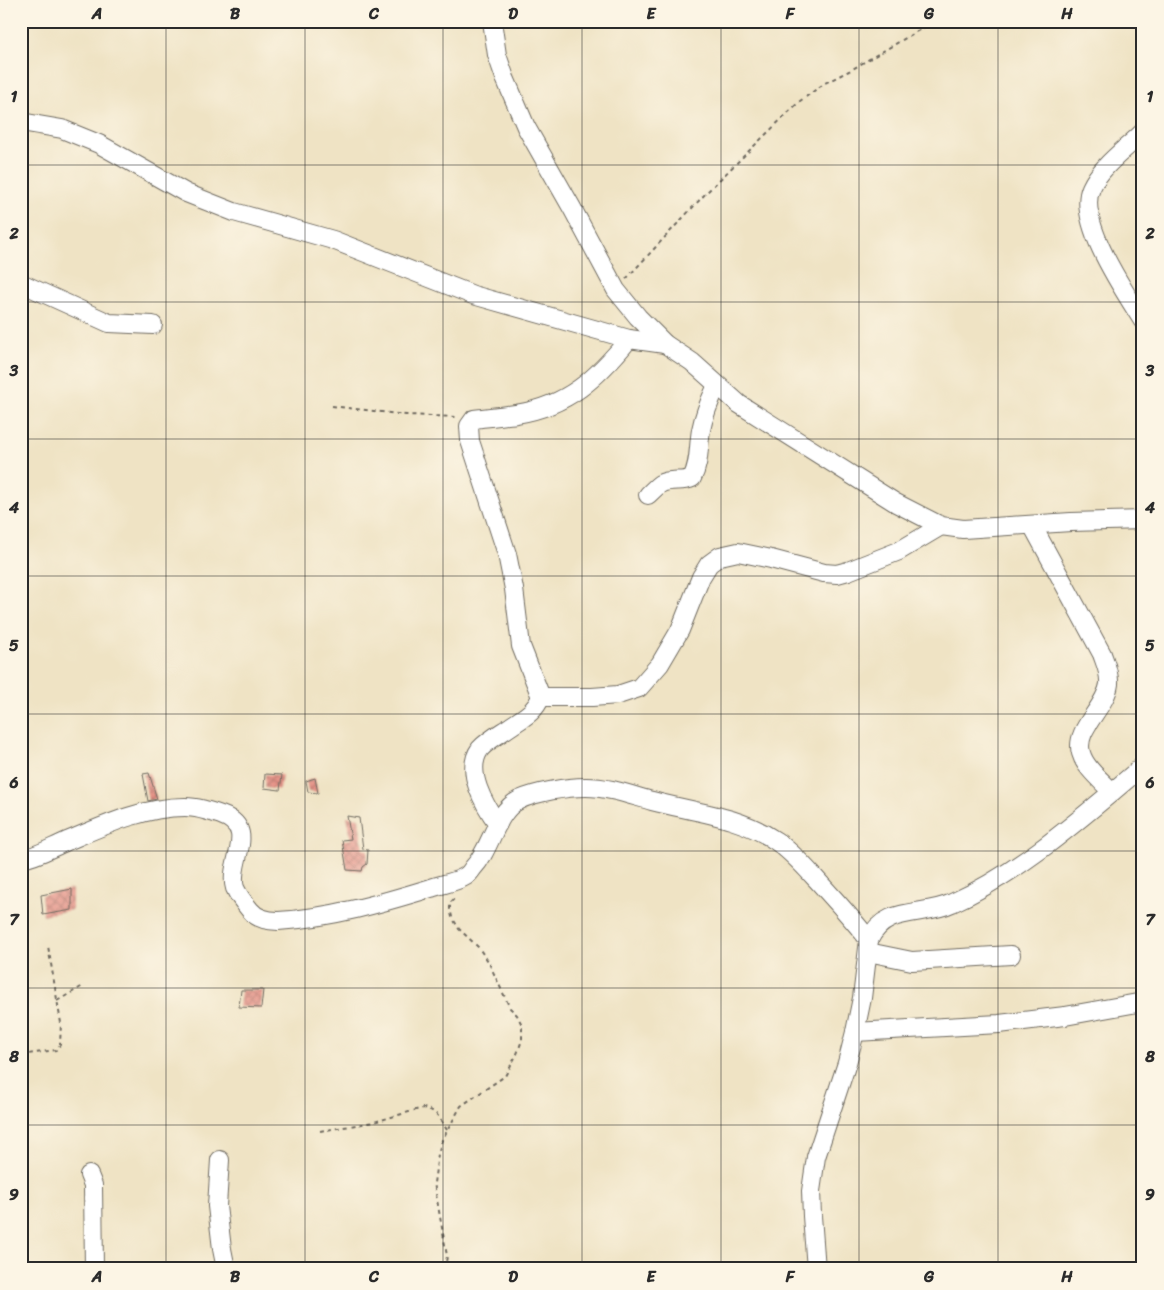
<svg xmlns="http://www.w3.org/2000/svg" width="1164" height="1290" font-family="Sriracha,sans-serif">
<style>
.building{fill:url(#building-cross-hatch)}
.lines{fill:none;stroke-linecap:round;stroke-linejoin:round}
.minor-casing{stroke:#706b61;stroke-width:20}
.path{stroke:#706b61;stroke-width:2;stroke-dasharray:4 4;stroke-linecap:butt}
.minor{stroke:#fff;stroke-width:18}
.grid{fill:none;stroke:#2b2b2b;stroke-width:1;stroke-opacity:0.55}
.neatline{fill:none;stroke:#2b2b2b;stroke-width:2}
.grid-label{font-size:16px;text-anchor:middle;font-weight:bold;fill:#2b2b2b}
</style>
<defs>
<pattern id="building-cross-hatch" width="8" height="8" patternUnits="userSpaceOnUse" patternTransform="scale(1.25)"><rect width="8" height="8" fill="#e48e83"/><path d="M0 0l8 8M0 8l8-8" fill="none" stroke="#b9746b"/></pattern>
</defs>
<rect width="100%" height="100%" fill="#fcf5e5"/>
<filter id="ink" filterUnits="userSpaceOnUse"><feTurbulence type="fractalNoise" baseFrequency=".02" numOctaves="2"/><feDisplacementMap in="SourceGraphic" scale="10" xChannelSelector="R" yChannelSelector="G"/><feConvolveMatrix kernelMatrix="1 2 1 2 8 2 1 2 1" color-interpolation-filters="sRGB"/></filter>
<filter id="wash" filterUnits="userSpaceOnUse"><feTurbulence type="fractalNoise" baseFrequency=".0096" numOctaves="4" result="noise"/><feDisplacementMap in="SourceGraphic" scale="20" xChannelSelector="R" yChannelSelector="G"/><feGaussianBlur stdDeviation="1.12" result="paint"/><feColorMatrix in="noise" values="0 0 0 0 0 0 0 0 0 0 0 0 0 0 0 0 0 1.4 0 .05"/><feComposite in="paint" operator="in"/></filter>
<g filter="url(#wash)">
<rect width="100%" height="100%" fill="#efe3c4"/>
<g id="blocks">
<!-- building -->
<g class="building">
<path d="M149,773L157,799L148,801L143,774Z"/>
<path d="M265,774L282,775L280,790L264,788Z"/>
<path d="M315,778L318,793L308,792L306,781Z"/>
<path d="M347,816L359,818L363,849L368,850L367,864L363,867L362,871L347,870L342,840L351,839Z"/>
<path d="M72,889V910L43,915L41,895Z"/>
<path d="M241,990H263L261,1008L239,1007Z"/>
</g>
</g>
</g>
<g filter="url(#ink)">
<use href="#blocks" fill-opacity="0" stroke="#706b61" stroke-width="1"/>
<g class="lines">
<!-- minor casing -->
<g class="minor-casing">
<g id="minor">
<path d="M492,21L497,55L505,78L526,127L572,208L616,290L638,317L665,344L692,362L739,404L896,503L941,526L963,529L1071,522L1143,520"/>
<path d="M21,122L62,129L99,144L186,193L234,212L333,240L473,295L629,339L665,344"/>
<path d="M1143,132C1126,149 1101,166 1091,188C1076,221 1125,292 1143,321"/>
<path d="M21,283L109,323L153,325"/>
<path d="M648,495C652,491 656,487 660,484C670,478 682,483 692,478C700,463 698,447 701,430C704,414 710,400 717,385"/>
<path d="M1032,525L1102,654C1105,663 1110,673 1109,684C1106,708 1074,729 1081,753C1085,768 1102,781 1112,792"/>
<path d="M541,697H592L618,695L639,688L660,664L680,630L701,577L709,564L720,556L738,552L771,559L824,573L837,574L848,571L899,551L941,526"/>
<path d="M498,824C485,806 464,771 480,749C489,739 503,732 514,724C526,716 535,711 541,697L521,646L514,589L507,554L470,441L469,426L474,419C488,417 502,416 516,414C568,406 597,378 629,339"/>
<path d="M21,859C36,857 51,848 65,842C103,826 143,807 185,807C197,807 209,811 221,815C260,829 227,862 235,888C238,895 245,904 250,910C257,919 267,921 278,921C330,918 382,903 431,888C442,884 457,882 466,876C469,874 471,871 473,868C492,848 495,812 519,800C536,792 567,787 586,787C609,787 630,795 652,801C694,812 740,816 776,841C791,851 805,867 817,880C835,900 853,919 869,940"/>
<path d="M868,952L912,961L1011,955"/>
<path d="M855,1032L999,1024L1065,1016L1143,1002"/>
<path d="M220,1160L217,1206L222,1249L226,1269"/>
<path d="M89,1175L93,1185L94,1269"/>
<path d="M816,1269L812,1216L811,1191L816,1157L847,1063L855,1032L862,998L869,940C885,905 923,917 952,903C1023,871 1083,816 1143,766"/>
</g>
</g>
<!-- path -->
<g class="path">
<path d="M626,279L707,192L800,101L825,83L849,71L926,26L937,21"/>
<path d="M332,406L406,415L457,417"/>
<path d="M57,1001L83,986"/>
<path d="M21,1055L56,1050L60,1045L61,1023L48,946"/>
<path d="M320,1131L374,1122L423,1108C437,1110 440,1119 447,1130"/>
<path d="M445,1269L447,1256L434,1183L438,1154L442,1140L461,1106L505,1076L517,1054L522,1040V1025L517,1015L510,1008L488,961L478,947L459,929L452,917L450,909V903L456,897"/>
</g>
<!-- minor -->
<use href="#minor" class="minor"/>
</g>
</g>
<!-- grid -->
<path class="grid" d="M166,21V1269M305,21V1269M443,21V1269M582,21V1269M721,21V1269M859,21V1269M998,21V1269M21,165H1143M21,302H1143M21,439H1143M21,576H1143M21,714H1143M21,851H1143M21,988H1143M21,1125H1143"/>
<!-- margin -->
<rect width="1164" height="1290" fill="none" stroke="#fcf5e5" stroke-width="55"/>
<rect x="28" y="28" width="1108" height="1234" class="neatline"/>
<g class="grid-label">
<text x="97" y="19">A</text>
<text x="235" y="19">B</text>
<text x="374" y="19">C</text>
<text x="513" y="19">D</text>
<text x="651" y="19">E</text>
<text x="790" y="19">F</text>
<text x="929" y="19">G</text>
<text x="1067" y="19">H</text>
<text x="14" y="102">1</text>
<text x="1150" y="102">1</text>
<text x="14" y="239">2</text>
<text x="1150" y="239">2</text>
<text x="14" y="376">3</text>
<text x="1150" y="376">3</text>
<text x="14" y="513">4</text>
<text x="1150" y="513">4</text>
<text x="14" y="651">5</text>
<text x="1150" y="651">5</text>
<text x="14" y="788">6</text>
<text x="1150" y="788">6</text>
<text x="14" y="925">7</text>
<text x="1150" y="925">7</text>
<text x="14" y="1062">8</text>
<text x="1150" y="1062">8</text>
<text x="14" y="1200">9</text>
<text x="1150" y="1200">9</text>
<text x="97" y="1282">A</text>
<text x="235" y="1282">B</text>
<text x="374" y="1282">C</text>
<text x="513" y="1282">D</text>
<text x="651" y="1282">E</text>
<text x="790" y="1282">F</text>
<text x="929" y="1282">G</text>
<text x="1067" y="1282">H</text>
</g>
</svg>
